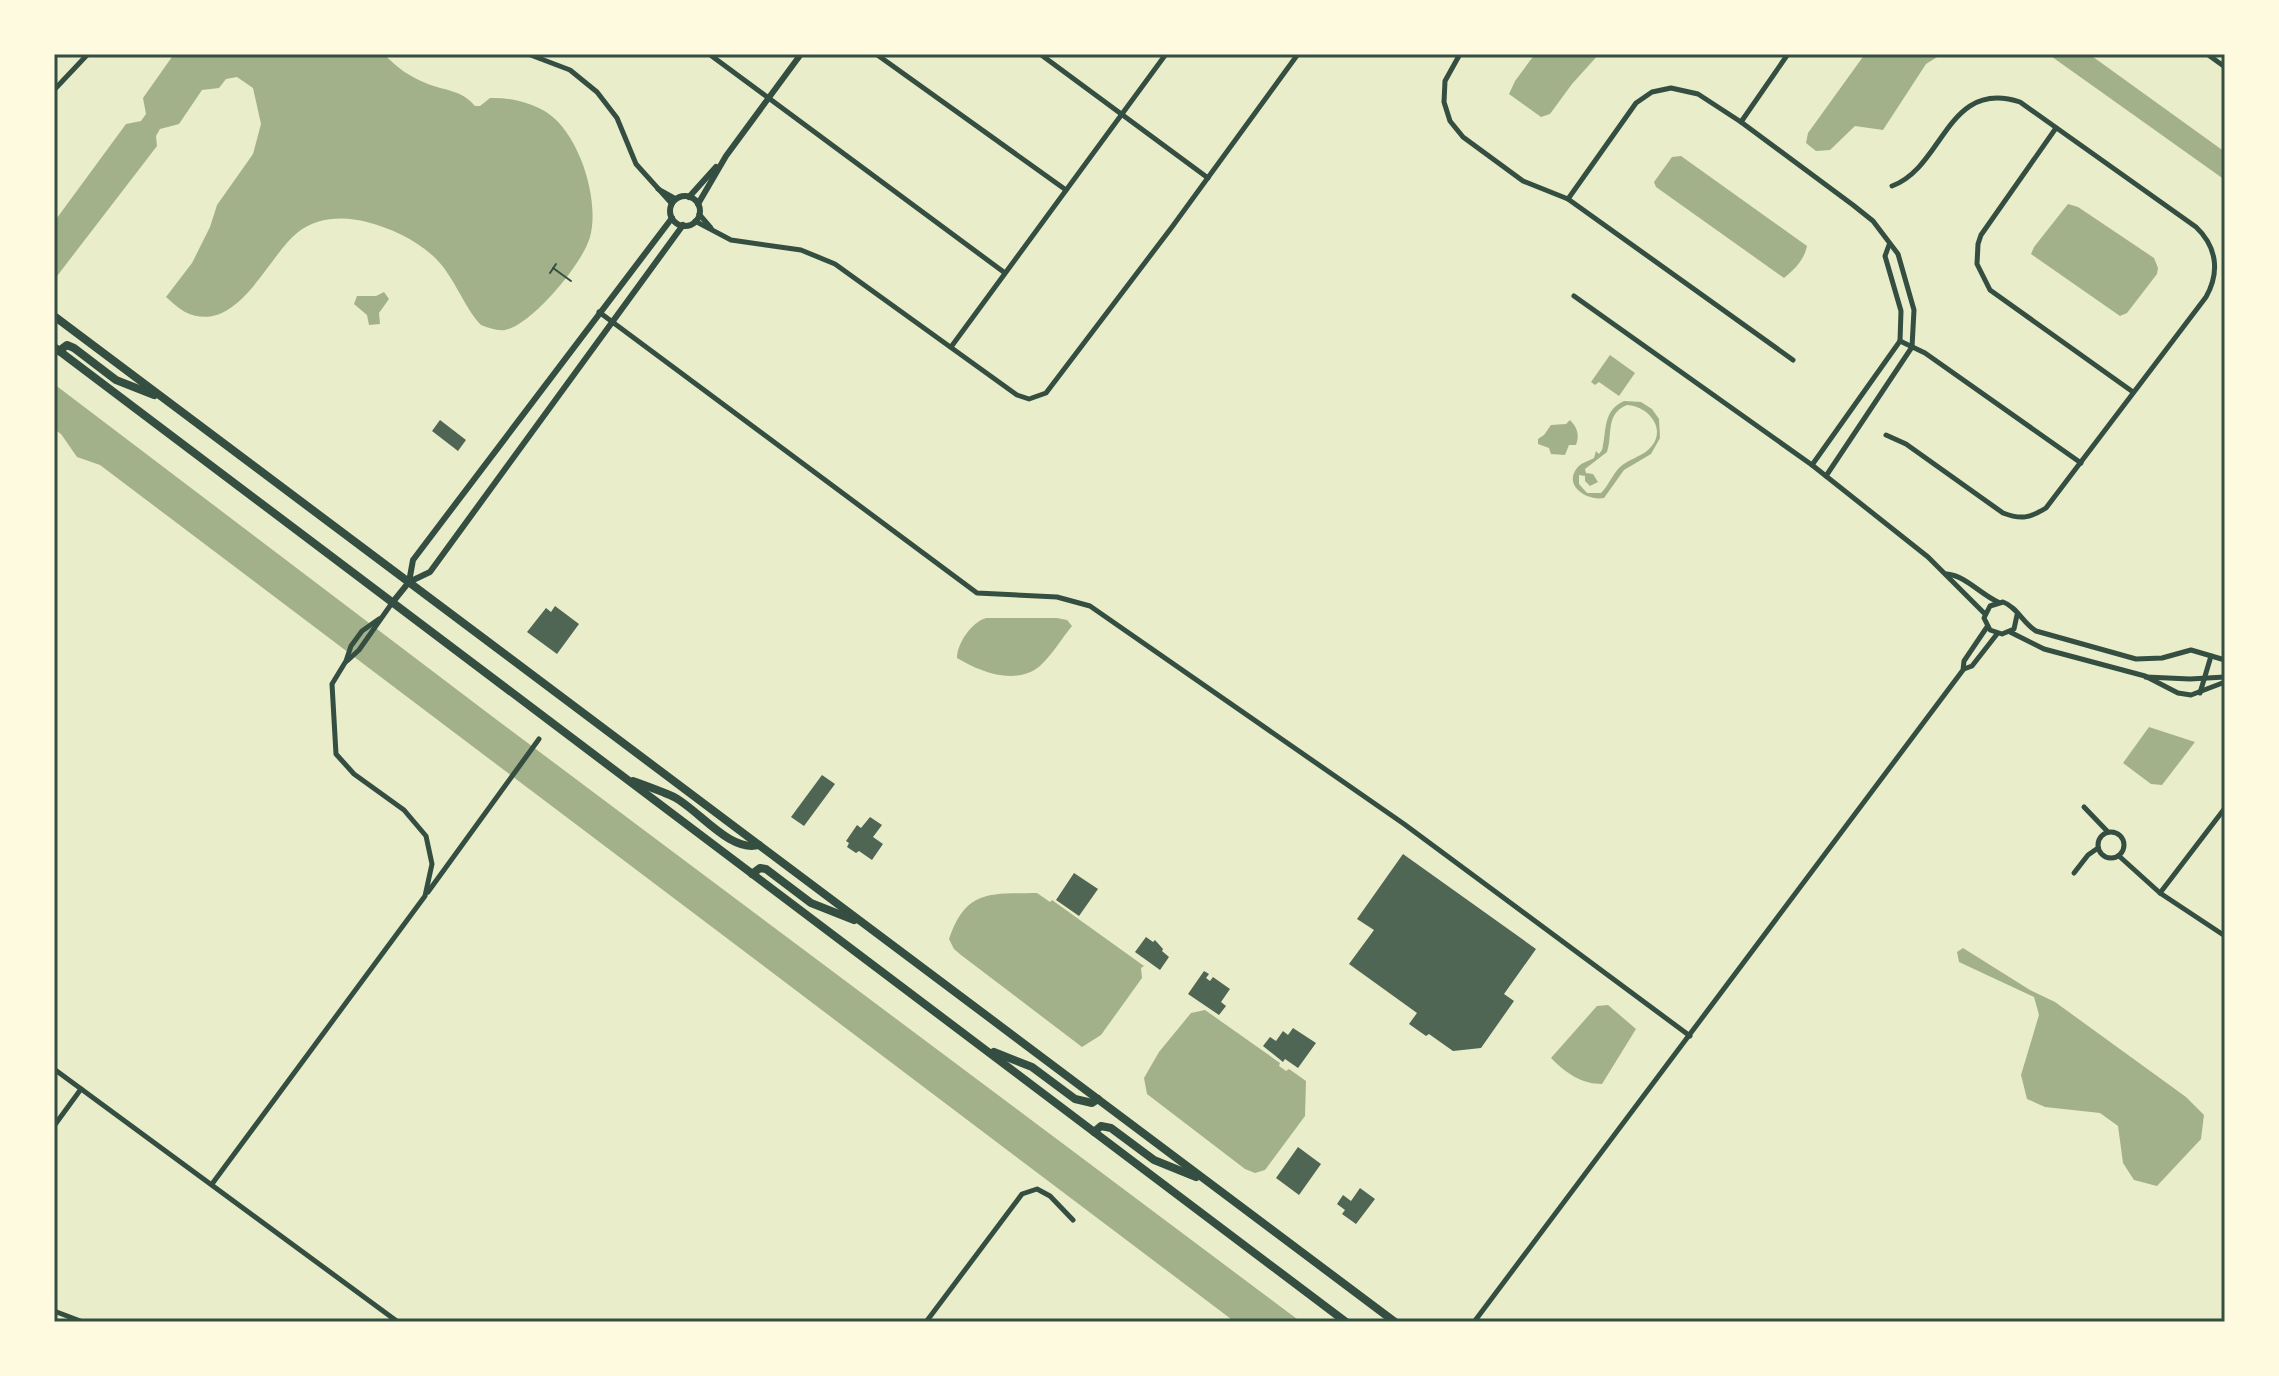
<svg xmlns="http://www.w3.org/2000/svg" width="2279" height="1376" font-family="'Source Sans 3',sans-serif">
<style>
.water{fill:#a3b18a;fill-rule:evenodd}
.building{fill:#4f6655}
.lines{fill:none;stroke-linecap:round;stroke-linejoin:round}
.path{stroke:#344e41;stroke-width:2}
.minor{stroke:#344e41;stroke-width:5}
.tertiary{stroke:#344e41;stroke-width:6}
.trunk{stroke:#344e41;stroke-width:8}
.neatline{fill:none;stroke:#344e41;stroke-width:3}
</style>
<rect width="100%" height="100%" fill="#e9edc9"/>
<!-- water -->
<g class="water">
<path d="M174,54H384C397,68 410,77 428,84C446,91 462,90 475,106H480L490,98C510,97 533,103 549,114C580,136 600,201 590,237C583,263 532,325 505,330C497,331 489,328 481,325C462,305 454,274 432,255C414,239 390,228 367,222C343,216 317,217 297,233C267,257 237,337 185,312C178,308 172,302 166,297L192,263L210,227L217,205L253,154L261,124L253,88L237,77L226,79L219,88L202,90L179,124L160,129L156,136L157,146L54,280V222L126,124L141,121L146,114L143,98Z"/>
<path d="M1535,54H1599L1572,84L1550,114L1541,117L1509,94L1515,81Z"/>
<path d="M1865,54H1942L1926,64L1883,130L1855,126L1830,150L1816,151L1806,143L1808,133Z"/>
<path d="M2048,54H2089L2225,152V180Z"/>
<path d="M1681,156L1807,246C1804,260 1795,269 1784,278L1656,187L1654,182L1672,157Z"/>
<path d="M2068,204L2078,207L2154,258L2158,268L2157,274L2127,313L2120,316L2031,254L2034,247Z"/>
<path d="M384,292L389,299L379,313L380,324L369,325L367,315L354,304L357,296H376Z"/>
<path d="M1610,355L1635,373L1619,396L1599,382L1595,385L1591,382Z"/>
<path d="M54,384L493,717L1301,1322H1235L100,465L77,457L61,434L54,429Z"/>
<path d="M1624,401L1641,402L1652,409L1659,419L1660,438L1651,454L1624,470L1604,498C1587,501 1563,486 1577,468C1582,462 1589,461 1594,458L1596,451L1599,454L1602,450C1607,431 1602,411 1624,401ZM1627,405C1650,406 1669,432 1648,450C1640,457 1629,459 1620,467C1612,475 1609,485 1601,493H1587L1579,484V475L1585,476V481L1590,486L1598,482L1593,474L1586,473L1585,469L1607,452C1613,434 1605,414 1627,405Z"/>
<path d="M1570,420C1577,427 1580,435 1576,445H1569L1565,455L1551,454L1549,448L1538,444V439L1544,435L1551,425L1566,424Z"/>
<path d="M986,618H1057L1067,620L1072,626C1062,638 1052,655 1040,666C1016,686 980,672 957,658C957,643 972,622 986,618Z"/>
<path d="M2149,727L2195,742L2162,785L2151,784L2123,763Z"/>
<path d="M1037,893L1050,902L1052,900L1144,966L1141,968L1142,978L1101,1035L1082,1047L961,955L954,949L949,939C966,888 992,894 1037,893Z"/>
<path d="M1963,948L2030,990L2055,1002L2186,1097L2204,1115L2201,1139L2157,1186L2134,1180L2123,1163L2118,1126L2100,1113L2045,1107L2027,1099L2021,1075L2039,1015L2034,997L1959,962L1957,952Z"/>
<path d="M1608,1005L1636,1029L1602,1084C1581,1084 1566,1073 1551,1058L1597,1006Z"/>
<path d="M1205,1010L1280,1063L1279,1066L1286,1071L1289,1069L1306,1081L1305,1116L1265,1170L1255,1173L1245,1169L1147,1094L1144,1078L1159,1052L1191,1013Z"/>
</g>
<!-- building -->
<g class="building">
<path d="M440,420L466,440L458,451L432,431Z"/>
<path d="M555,606L579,624L557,654L527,632L546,608L551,612Z"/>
<path d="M822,775L835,784L804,826L791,817Z"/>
<path d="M870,817L882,825L873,837L883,844L872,860L859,851L856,853L847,847L849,843L846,841L857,825L861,828Z"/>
<path d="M1403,854L1536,949L1504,994L1514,1001L1481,1048L1453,1051L1429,1034L1426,1036L1409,1024L1417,1013L1349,964L1374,930L1357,919Z"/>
<path d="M1074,873L1098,889L1079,916L1056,900Z"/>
<path d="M1146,937L1153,942L1155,940L1163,949L1162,951L1169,957L1160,970L1135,952Z"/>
<path d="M1204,971L1209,974L1206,978L1210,981L1213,977L1230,989L1221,1002L1226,1006L1219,1015L1188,994Z"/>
<path d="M1293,1028L1316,1043L1298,1068L1285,1059L1283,1062L1263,1046L1270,1037L1276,1041L1283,1031L1288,1035Z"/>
<path d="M1298,1147L1321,1164L1299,1195L1276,1178Z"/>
<path d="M1360,1188L1375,1199L1356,1224L1342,1214L1345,1210L1337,1204L1343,1195L1351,1201Z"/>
</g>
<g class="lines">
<!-- path -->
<g class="path">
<path d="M553,268L571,281"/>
<path d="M550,273L556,264"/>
</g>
<!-- minor -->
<g class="minor">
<path d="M528,54L570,70L597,92L617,118L636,164L672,204"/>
<path d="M709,54L1005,273"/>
<path d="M876,54L1066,190"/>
<path d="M1040,54L1208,178"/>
<path d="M1460,54L1445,81L1444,102L1450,121L1463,137L1523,181L1568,199L1793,360"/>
<path d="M2207,54L2225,67"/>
<path d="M54,90L88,54"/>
<path d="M1741,122L1788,54"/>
<path d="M2056,128L1981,235L1978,244L1977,264L1990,290L2133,392"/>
<path d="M658,189L676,199"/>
<path d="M1568,199L1636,103L1652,92L1671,88L1698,94L1741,122L1853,205L1873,221L1898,254L1914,310L1912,347L1826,476"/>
<path d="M699,214L711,228"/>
<path d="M695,221L731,240L801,250L835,264L1017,395L1029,399L1046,393L1172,227L1298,54"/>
<path d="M1889,245L1885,256L1901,311L1900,341"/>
<path d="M1574,296L1812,465L1928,557L1985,614"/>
<path d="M599,312L977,593L1057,597L1090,606L1404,824L1690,1036"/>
<path d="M1900,341L1925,353L2081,463"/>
<path d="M951,347L1166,54"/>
<path d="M1886,435L1906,444L2003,513C2021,520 2030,518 2046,508L2206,297C2220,272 2217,247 2196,227L2020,102C1947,78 1944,167 1892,186"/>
<path d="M1812,465L1900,341"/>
<path d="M1947,574C1966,576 1980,594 1998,602"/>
<path d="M2017,615L2014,629L2002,634L1990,630L1984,618L1990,606L2003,602C2017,607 2023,623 2036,631L2136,659L2162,658L2191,650L2225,660"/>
<path d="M2010,632L2044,649L2145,676L2178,693L2191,695L2225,682"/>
<path d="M347,661L359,650L392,603"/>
<path d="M1964,669L1972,666L1997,634"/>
<path d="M2146,677L2190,679L2225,677"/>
<path d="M2200,693L2211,656"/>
<path d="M2084,807L2108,832"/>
<circle cx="2111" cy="845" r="13"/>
<path d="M2119,856L2160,893L2225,936"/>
<path d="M2074,873L2088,855L2098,848"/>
<path d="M428,892L539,739"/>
<path d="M2160,893L2225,808"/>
<path d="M54,1069L398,1322"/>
<path d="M54,1126L81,1089"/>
<path d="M212,1184L425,896L432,864L426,836L404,810L354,774L336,754L332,684L346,661L351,646L362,631L379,619"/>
<path d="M54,1311L83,1322"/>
<path d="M926,1322L1022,1194L1037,1189L1050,1196L1073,1220"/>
<path d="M1474,1322L1963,670L1964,661L1987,627"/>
</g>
<!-- tertiary -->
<g class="tertiary">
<circle cx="685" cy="211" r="15"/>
<path d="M689,197L716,167"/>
<path d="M698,204L726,156L801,54"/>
<path d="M409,582L430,572L683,225"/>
<path d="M392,603L409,582L413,560L672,218"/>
</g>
<!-- trunk -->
<g class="trunk">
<path d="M54,316L1395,1322"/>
<path d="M54,347L1346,1322"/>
<path d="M59,351L67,345L74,348L116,380L154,395"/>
<path d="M633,781C647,786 661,791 674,797C699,810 730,853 759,845"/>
<path d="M752,874L760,868L766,869L811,903L854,920"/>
<path d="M994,1052L1032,1067L1075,1099L1092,1103L1098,1099"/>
<path d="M1094,1132L1101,1126L1111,1128L1154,1160L1196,1177"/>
</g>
</g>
<!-- border -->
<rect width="2279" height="1376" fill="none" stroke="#fefae0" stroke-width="112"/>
<rect x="56" y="56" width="2167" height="1264" class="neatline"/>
</svg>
